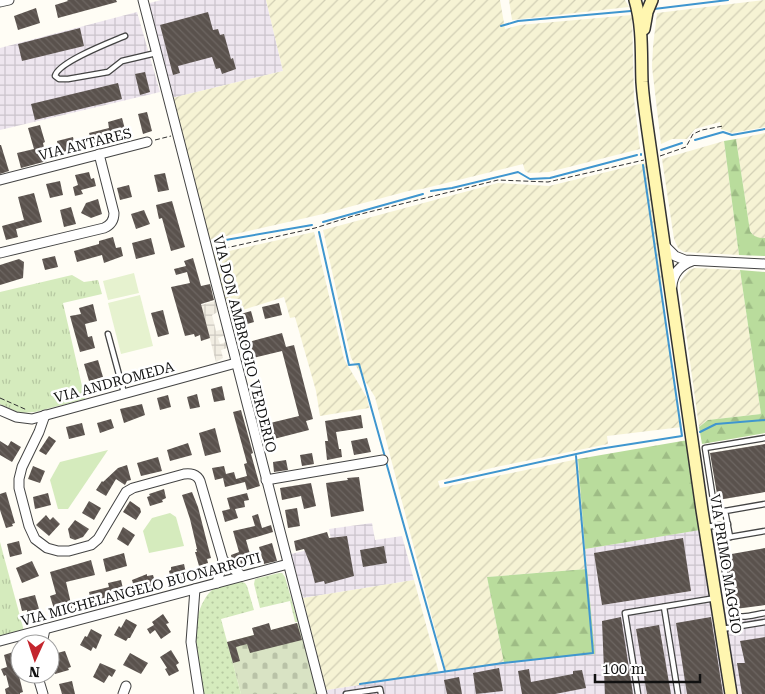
<svg xmlns="http://www.w3.org/2000/svg" width="765" height="694" font-family="'Roboto Serif',serif">
<style>
.industrial{fill:url(#industrial-grid)}
.farmland{fill:url(#farmland-furrows)}
.grass{fill:#d5ebbd}
.forest{fill:url(#forest-firs)}
.cemetery{fill:url(#cemetery-stones)}
.park{fill:url(#park-tufts)}
.garden{fill:url(#garden-dots)}
.pitch{fill:#e6f2cf}
.plaza{fill:url(#plaza-grid)}
.lines{fill:none;stroke-linecap:round;stroke-linejoin:round}
.stream{stroke:#3f96cf;stroke-width:2}
.building{fill:url(#building-back-hatch)}
.lane-casing{stroke:#444;stroke-width:7}
.street-casing{stroke:#444;stroke-width:11}
.secondary-casing{stroke:#333;stroke-width:14}
.path{stroke:#333;stroke-width:1;stroke-dasharray:5 2.5;stroke-linecap:butt}
.lane{stroke:#fff;stroke-width:4.5}
.street{stroke:#fff;stroke-width:9}
.secondary{stroke:#fff6b0;stroke-width:11}
.labels{text-anchor:middle;dominant-baseline:central;stroke-width:5;stroke-linejoin:round;paint-order:stroke}
.street-label{font-size:14px;fill:#111;stroke:#fff}
</style>
<defs>
<pattern id="industrial-grid" width="8" height="8" patternUnits="userSpaceOnUse" patternTransform="scale(1.25)"><rect width="8" height="8" fill="#eee6ef"/><path d="M0 4h8M4 0v8" fill="none" stroke="#cbc4cc"/></pattern>
<pattern id="farmland-furrows" width="10" height="10" patternUnits="userSpaceOnUse" patternTransform="scale(1.25)"><rect width="10" height="10" fill="#f6f3d4"/><path d="M-1 1l2-2M0 10L10 0M9 11l2-2" fill="none" stroke="#d2cfb5"/></pattern>
<pattern id="forest-firs" width="22" height="20" patternUnits="userSpaceOnUse" patternTransform="scale(1.25)"><rect width="22" height="20" fill="#b9dc9c"/><path d="M5 1l3.5 6h-7zM16 11l3.5 6h-7z" fill="#9ebc85"/></pattern>
<pattern id="cemetery-stones" width="16" height="16" patternUnits="userSpaceOnUse" patternTransform="scale(1.25)"><rect width="16" height="16" fill="#d9e3c4"/><path d="M2 7V4a2 2 0 0 1 4 0v3zM10 15v-3a2 2 0 0 1 4 0v3z" fill="#b9c2a7"/></pattern>
<pattern id="park-tufts" width="24" height="20" patternUnits="userSpaceOnUse" patternTransform="scale(1.25)"><rect width="24" height="20" fill="#d5ebbd"/><path d="M3 7l-1-3M5 7V3M7 7l1-3M15 17l-1-3M17 17v-4M19 17l1-3" fill="none" stroke="#b6c8a1"/></pattern>
<pattern id="garden-dots" width="8" height="8" patternUnits="userSpaceOnUse" patternTransform="scale(1.25)"><rect width="8" height="8" fill="#d5ebbd"/><path d="M2 2h.1M6 6h.1" fill="none" stroke="#b6c8a1" stroke-width="1.8" stroke-linecap="round"/></pattern>
<pattern id="plaza-grid" width="8" height="8" patternUnits="userSpaceOnUse" patternTransform="scale(1.25)"><rect width="8" height="8" fill="#f1ede2"/><path d="M0 4h8M4 0v8" fill="none" stroke="#cecac1"/></pattern>
<pattern id="building-back-hatch" width="6" height="6" patternUnits="userSpaceOnUse" patternTransform="scale(1.25)"><rect width="6" height="6" fill="#5a524d"/><path d="M-1 5l2 2M0 0l6 6M5-1l2 2" fill="none" stroke="#6d6662"/></pattern>
</defs>
<rect width="100%" height="100%" fill="#fffdf5"/>
<!-- industrial -->
<g class="industrial">
<path d="M161,0H266L283,71L172,98L146,4Z"/>
<path d="M137,12L160,92L0,130V48Z"/>
<path d="M372,523L375,540L402,536L414,580L303,598L291,554L332,544L329,529Z"/>
<path d="M705,529L713,534L727,623L765,617V694H327L326,690L504,663L594,654L585,549Z"/>
</g>
<!-- farmland -->
<g class="farmland">
<path d="M266,0H500L505,29L520,25L632,15L634,99L640,149L549,172L529,173L525,171L523,164L422,189L408,191L323,214L209,240L172,98L283,71Z"/>
<path d="M509,0H625L629,7L512,20Z"/>
<path d="M765,0V127L732,133L721,129L720,122L695,129L687,139H672L661,144L652,67L653,46L657,13Z"/>
<path d="M765,133V238H758L753,235L750,231L736,139Z"/>
<path d="M724,141L739,255L684,252L678,248L674,239L662,159Z"/>
<path d="M648,162L663,273L661,295L682,427L607,436L608,444L496,467L438,481L440,488L578,459L587,569L487,577L504,663L446,672L375,397L351,358L323,230L498,183L549,186Z"/>
<path d="M314,232L344,359L367,398L369,408L320,416L316,391L295,317L290,318L284,297L227,315L211,255Z"/>
<path d="M695,268L740,270L761,414L708,420L699,427L680,289V282L684,276L689,270Z"/>
<path d="M414,580L439,673L326,690L303,598Z"/>
</g>
<!-- grass -->
<g class="grass">
<path d="M108,450L68,509H58L50,480L60,462Z"/>
<path d="M170,513L176,517L184,546L149,553L143,531L152,518Z"/>
</g>
<!-- forest -->
<g class="forest">
<path d="M736,139L750,231C754,237 758,238 765,238V256L739,255L724,141Z"/>
<path d="M740,270L765,272V433L702,444L699,427L708,420L761,414Z"/>
<path d="M688,440L700,530L585,549L578,459Z"/>
<path d="M587,569L595,654L504,663L487,577Z"/>
</g>
<!-- cemetery -->
<path class="cemetery" d="M298,623L318,694H241L227,642Z"/>
<!-- park -->
<g class="park">
<path d="M72,275L84,282L98,280L102,294L63,303L85,399L35,412L20,413L0,404V292Z"/>
<path d="M0,542L24,631L0,637Z"/>
</g>
<!-- garden -->
<g class="garden">
<path d="M279,573H282L285,577L298,622H295L290,601L260,608L254,584L255,579Z"/>
<path d="M241,582L245,583L247,586L254,610L221,619L241,694H201C196,665 189,633 202,604C205,599 208,592 214,589C222,585 232,584 241,582Z"/>
</g>
<!-- pitch -->
<g class="pitch">
<path d="M134,273L139,293L108,300L103,281Z"/>
<path d="M140,295L153,346L121,354L108,303Z"/>
</g>
<!-- plaza -->
<path class="plaza" d="M215,301L218,312L212,315L216,331L223,329L224,336L218,338L220,344L226,342L227,348L221,350L223,358L216,362L201,305Z"/>
<g class="lines">
<!-- stream -->
<g class="stream">
<path d="M654,9L728,0"/>
<path d="M501,26L518,21L631,11"/>
<path d="M695,140L723,132L732,135L765,129"/>
<path d="M661,150L682,143"/>
<path d="M641,154V155"/>
<path d="M431,191L452,188L518,172L530,179L550,178L637,155"/>
<path d="M323,222L423,194"/>
<path d="M319,232L349,365L359,364L385,457"/>
<path d="M214,242L312,225"/>
<path d="M700,432L716,424L765,420"/>
<path d="M386,462L445,671"/>
<path d="M445,483L599,449L682,436L643,165"/>
<path d="M360,684L503,663L593,653L576,456"/>
</g>
</g>
<!-- building -->
<g class="building">
<path d="M67,0H116L117,2L58,18L55,5L68,1Z"/>
<path d="M36,8L40,23L18,30L14,16Z"/>
<path d="M208,12L213,30L218,29L220,35L224,34L231,59L233,58L236,69L222,74L220,68L216,69L212,57L178,66L180,73L173,75L160,25Z"/>
<path d="M80,28L84,46L22,61L18,44Z"/>
<path d="M145,72L150,92L140,95L135,74Z"/>
<path d="M118,83L122,99L35,120L31,104Z"/>
<path d="M147,112L152,131L143,134L138,114Z"/>
<path d="M122,118L126,133L108,137L109,143L93,147L89,133L109,128L108,122Z"/>
<path d="M40,125L45,142L43,143L47,161L21,168L17,153L34,149L28,128Z"/>
<path d="M73,137L76,151L60,154L57,141Z"/>
<path d="M0,145H1L9,171L0,174Z"/>
<path d="M89,172L91,179L94,178L96,186L81,190L83,194L75,196L73,187L78,185L75,175Z"/>
<path d="M165,173L169,190L158,192L154,175Z"/>
<path d="M60,181L63,195L50,198L46,184Z"/>
<path d="M129,185L132,197L120,200L117,188Z"/>
<path d="M34,193L42,222L16,229L18,237L6,240L2,226L24,220L18,197Z"/>
<path d="M98,199L102,214L91,218L81,213L86,203Z"/>
<path d="M172,201L185,247L171,251L162,218L159,219L156,205Z"/>
<path d="M71,207L76,224L64,227L60,210Z"/>
<path d="M144,210L150,224L136,229L131,214Z"/>
<path d="M113,237L116,248L121,247L123,256L104,263L102,255L77,262L74,251L99,244V241Z"/>
<path d="M151,238L155,254L136,259L132,243Z"/>
<path d="M55,256L58,267L45,270L42,259Z"/>
<path d="M193,258L201,286L210,284L214,300L201,304L210,338L201,341L200,335L195,337L194,334L185,336L171,287L190,283L187,272L176,275L174,269L186,266L184,261Z"/>
<path d="M19,259L24,262L23,278L0,285V265Z"/>
<path d="M279,303L282,315L265,319L262,307Z"/>
<path d="M93,304L97,321L85,324L88,337L92,336L95,348L80,352L70,316L81,314L79,308Z"/>
<path d="M163,310L169,334L158,337L151,313Z"/>
<path d="M251,311L254,322L237,327L234,316Z"/>
<path d="M282,333L286,347L294,345L313,419L306,421L309,430L270,440L266,424L299,416L282,351L249,359L245,343Z"/>
<path d="M98,360L103,377L89,381L84,364Z"/>
<path d="M222,386L225,400L214,402L211,389Z"/>
<path d="M197,394L200,407L190,409L187,397Z"/>
<path d="M168,395L171,407L160,410L157,398Z"/>
<path d="M142,404L145,415L124,423L120,409Z"/>
<path d="M241,410L253,453L251,454L260,486L247,490L245,482L225,487L223,478L215,480L212,468L224,466L226,474L234,472L236,479L247,476L244,464L247,463L233,412Z"/>
<path d="M361,415L363,428L336,432L339,449H341L342,457L327,460L325,441H328L325,421Z"/>
<path d="M111,419L114,428L100,433L97,423Z"/>
<path d="M82,423L85,435L69,439L66,427Z"/>
<path d="M215,428L221,452L205,456L199,433Z"/>
<path d="M49,436L56,441L46,455L39,451Z"/>
<path d="M367,438L371,452L354,455L351,441Z"/>
<path d="M0,441L8,446L11,441L21,447L12,462L0,455Z"/>
<path d="M188,443L192,455L170,461L167,450Z"/>
<path d="M765,444V492L718,500L710,453Z"/>
<path d="M312,453L314,464L302,466L300,455Z"/>
<path d="M158,457L162,471L141,476L137,463Z"/>
<path d="M286,460L288,470L274,472L273,462Z"/>
<path d="M127,465L131,480L127,481L125,485L116,479L106,496L96,490L102,481L103,482L118,468Z"/>
<path d="M33,466L45,471L40,483L28,479Z"/>
<path d="M359,477L364,511L331,517L326,483L348,480L347,478Z"/>
<path d="M311,483L316,506L304,509L301,496L282,500L280,488Z"/>
<path d="M164,489L166,498L162,500L163,502L150,506L147,497L150,496L149,494Z"/>
<path d="M6,492L15,523L12,524L13,526L6,528L0,510V494Z"/>
<path d="M192,492L198,507L211,558L207,559L208,563L199,566L195,552H197L196,549H197L190,519L182,495Z"/>
<path d="M48,493L51,505L35,509L33,497Z"/>
<path d="M247,493L249,500L244,501L245,507L235,509L238,518L225,522L222,511L230,509L227,498Z"/>
<path d="M89,501L101,508L94,520L82,513Z"/>
<path d="M130,501L140,508L141,512L136,520L123,512Z"/>
<path d="M297,508L300,526L288,528L285,510Z"/>
<path d="M258,514L262,528L271,525L273,532L246,540L252,561L238,565L232,560L231,555L239,552L233,531L255,526L252,516Z"/>
<path d="M46,515L50,520L53,517L60,524L49,536L36,525Z"/>
<path d="M75,520L89,529L83,537L75,540L70,538L68,529Z"/>
<path d="M123,527L135,535L128,546L117,539Z"/>
<path d="M327,532L329,538L347,536L354,576L325,584L324,581L315,583L310,564L304,549L296,551L294,541Z"/>
<path d="M683,538L691,591L602,605L594,553Z"/>
<path d="M19,541L22,554L10,557L7,544Z"/>
<path d="M272,543L277,561L264,564L259,547Z"/>
<path d="M384,546L387,563L363,567L360,550Z"/>
<path d="M765,548V605L735,609L726,555Z"/>
<path d="M124,553L127,566L106,572L103,559Z"/>
<path d="M91,560L95,575L66,582L72,608L55,612L50,596L56,594L50,572Z"/>
<path d="M32,561L39,576L22,583L16,568Z"/>
<path d="M184,564L186,573L183,574L185,580L172,583L169,571L171,570V567Z"/>
<path d="M147,574V576L153,575L156,585L135,591L132,580Z"/>
<path d="M121,580L124,593L91,601L89,592L109,587L108,583Z"/>
<path d="M35,595L39,609L27,612V610L22,611L19,599Z"/>
<path d="M163,614L169,623L166,624L171,632L161,639L155,630L150,634L147,629L154,625L152,622Z"/>
<path d="M621,617L633,694H605L602,621Z"/>
<path d="M711,617L723,694H687L676,623Z"/>
<path d="M126,619L137,625L130,638H128L126,641L114,635L119,626L121,628Z"/>
<path d="M269,623L271,630L297,623L302,640L250,653L247,644L236,647L240,661L233,663L227,642L254,635L252,628Z"/>
<path d="M659,625L671,694H647L636,629Z"/>
<path d="M91,629L102,635L96,649L93,647L91,651L80,645L85,636L87,637Z"/>
<path d="M765,637V694H742L737,663H745L740,641Z"/>
<path d="M171,650L179,663L176,665L179,671L169,676L165,669L167,668L160,657Z"/>
<path d="M16,651L20,661V672H18L23,692L20,693V694H6L5,689L9,687L6,675L4,676L1,669L7,667L4,655Z"/>
<path d="M65,651L71,667L68,668L69,670L55,674L53,664L56,663L53,654Z"/>
<path d="M130,653L148,663L141,674L123,665Z"/>
<path d="M100,663L116,670L112,677L109,675L104,683L93,677Z"/>
<path d="M499,668L503,691L476,694L473,673Z"/>
<path d="M529,669L531,682L573,674V671L582,670L586,688L555,694H522L518,671Z"/>
<path d="M459,677L462,694H447L444,680Z"/>
<path d="M72,681L75,694H62L59,684Z"/>
</g>
<g class="lines">
<!-- lane casing -->
<g class="lane-casing">
<g id="lane">
<path d="M125,36C111,42 58,62 55,76L59,79H68L108,72L122,61L156,53"/>
<path d="M108,334L124,393"/>
<path d="M765,504L725,511L730,537L765,531"/>
<path d="M725,511L715,512L705,448L765,438"/>
<path d="M705,527L728,524"/>
<path d="M730,537L720,539L731,612C739,621 755,614 765,613"/>
<path d="M664,607L678,694"/>
<path d="M722,629L765,622"/>
<path d="M346,694L380,689L381,694"/>
<path d="M638,694L625,613L716,598"/>
</g>
</g>
<!-- street casing -->
<g class="street-casing">
<g id="street">
<path d="M143,0L322,694"/>
<path d="M0,2L9,0"/>
<path d="M0,180L147,142"/>
<path d="M665,246L675,256L685,260L765,264"/>
<path d="M0,253L104,228C111,225 114,220 114,213L99,154"/>
<path d="M672,286C673,273 681,265 692,261"/>
<path d="M0,410L16,417L32,419L236,363"/>
<path d="M45,415L39,432L22,467L19,479V488L29,526L35,539L47,548L58,551H69L91,545L98,539L126,492L133,488L184,474C190,473 197,474 200,481L223,560L242,576"/>
<path d="M266,480L383,460"/>
<path d="M217,583L223,560"/>
<path d="M195,589L191,642L199,694"/>
<path d="M0,641L288,564"/>
<path d="M42,644L45,629"/>
<path d="M37,674L43,694"/>
<path d="M123,694L126,686"/>
</g>
</g>
<!-- secondary casing -->
<g class="secondary-casing">
<g id="secondary">
<path d="M635,0C643,27 641,55 642,82C643,97 645,111 647,125L702,510L731,694"/>
<path d="M644,29L647,12L652,0"/>
</g>
</g>
<!-- path -->
<g class="path">
<path d="M155,140L171,136"/>
<path d="M660,156L686,147L693,134L702,130L723,126"/>
<path d="M217,250L315,228L353,216L498,180L548,182L644,160"/>
<path d="M0,398L27,410"/>
</g>
<!-- lane -->
<use href="#lane" class="lane"/>
<!-- street -->
<use href="#street" class="street"/>
<!-- secondary -->
<use href="#secondary" class="secondary"/>
</g>
<g class="labels">
<!-- street labels -->
<g class="street-label">
<text transform="translate(85 144) rotate(-14)">VIA ANTARES</text>
<text transform="translate(245 344) rotate(76)">VIA DON AMBROGIO VERDERIO</text>
<text transform="translate(114 382) rotate(-15)">VIA ANDROMEDA</text>
<text transform="translate(726 564) rotate(81)">VIA PRIMO MAGGIO</text>
<text transform="translate(141 589) rotate(-15)">VIA MICHELANGELO BUONARROTI</text>
</g>
</g>
<!-- north arrow -->
<g transform="translate(35 659) rotate(183)"><circle r="24" fill="#ffffff" stroke="#a0a0a0"/>
<path d="M0-4L9 19L0 12L-9 19Z" fill="#c4262e"/>
<text y="-8" font-size="14" font-weight="bold" text-anchor="middle" fill="#111111">N</text>
</g>
<!-- scale -->
<path d="M595 674v8h105v-8" fill="none" stroke="#111111" stroke-width="2.5"/>
<text x="602" y="674" font-size="15" fill="#111111" stroke="#ffffff" stroke-width="4" paint-order="stroke">100 m</text>
</svg>
